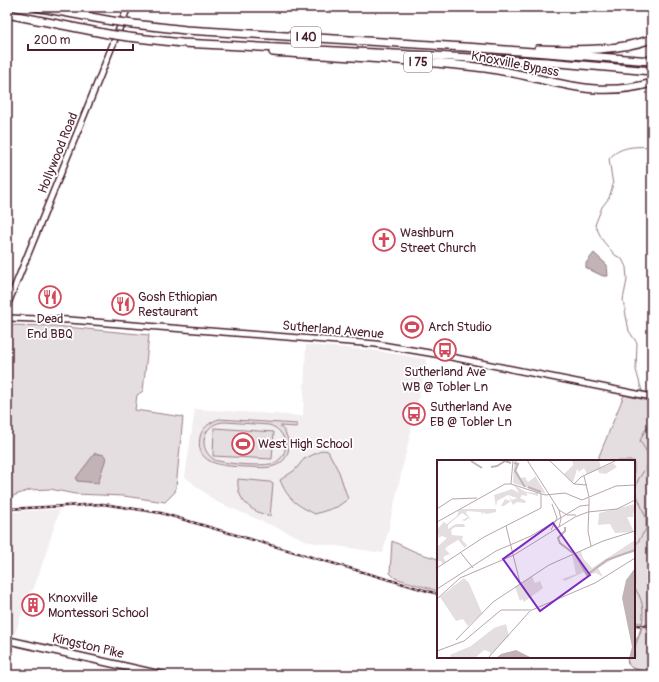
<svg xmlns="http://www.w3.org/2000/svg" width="659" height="682" font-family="Pangolin,sans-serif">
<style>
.built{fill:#f2eeef}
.green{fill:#e5dee0;stroke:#987e86;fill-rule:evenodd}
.water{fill:#c1b3b6;stroke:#91787e}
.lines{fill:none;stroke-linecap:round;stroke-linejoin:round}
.stream{stroke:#91787e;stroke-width:1}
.secondary-casing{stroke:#4a1f2b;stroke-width:8}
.primary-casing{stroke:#4a1f2b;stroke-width:9}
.highway-casing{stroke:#4a1f2b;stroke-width:10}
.secondary{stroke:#fff;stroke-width:5}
.primary{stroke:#fff;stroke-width:6}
.highway{stroke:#fff;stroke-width:7}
.rail-casing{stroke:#4a1f2b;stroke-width:2.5}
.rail{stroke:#fff;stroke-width:1;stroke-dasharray:3;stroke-linecap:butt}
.highway-bridge-casing{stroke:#4a1f2b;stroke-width:10;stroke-linecap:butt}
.highway-bridge{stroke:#fff;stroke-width:7}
.labels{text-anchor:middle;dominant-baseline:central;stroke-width:3.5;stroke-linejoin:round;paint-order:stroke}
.shield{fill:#fff;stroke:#80626b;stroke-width:1}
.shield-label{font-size:12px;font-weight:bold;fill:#4a1f2b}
.street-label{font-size:13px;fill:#4a1f2b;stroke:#fff}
.poi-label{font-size:13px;fill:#4a1f2b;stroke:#fff;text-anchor:start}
.inset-river{fill:none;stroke:#c1b3b6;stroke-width:2}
.inset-road{fill:none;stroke:#b7a5aa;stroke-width:1}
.view{fill:#7b2cbf;fill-opacity:0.15;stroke:#7b2cbf;stroke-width:2}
.inset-edge{fill:none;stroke:#4a1f2b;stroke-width:2}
</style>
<rect width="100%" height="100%" fill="#fff"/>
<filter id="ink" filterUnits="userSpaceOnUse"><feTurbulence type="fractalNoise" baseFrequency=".025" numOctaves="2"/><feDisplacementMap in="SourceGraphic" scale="8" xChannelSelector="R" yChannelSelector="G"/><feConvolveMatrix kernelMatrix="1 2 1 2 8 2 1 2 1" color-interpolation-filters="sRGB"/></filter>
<g filter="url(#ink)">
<!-- built -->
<g class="built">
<path d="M306,345L371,350L426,359L427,361L383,553L310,542L215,501L185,477L195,409L303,416Z"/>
<path d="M60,509L37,580L33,590L28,594L15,634L7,632V512Z"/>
</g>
<!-- green -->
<g class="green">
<path d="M7,325L55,326L149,335L143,391L137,395L135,410L183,417L176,487L175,492L165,502L124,496L75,494L50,489L30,490L7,498Z"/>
<path d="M624,395L652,402V674L632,668L628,664L627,657H634C634,641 641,638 642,623L634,622V461H597Z"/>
<path d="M219,419L297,424V427L280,426C292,438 293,460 274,466C266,469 255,467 247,467C228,466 194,467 200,437C202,428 210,422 219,419ZM225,422L269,425C287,430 292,455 274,463C264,467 225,464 215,460C196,449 203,422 225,422Z"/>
<path d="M214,428L274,432L272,459L213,456Z"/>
<path d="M323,450L328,451L339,472L348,499L337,507L315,514C297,505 288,500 280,480L295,470L304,459Z"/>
<path d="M238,479L270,482L273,484L270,516C251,512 236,500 238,479Z"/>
<path d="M392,541L418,553L438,559V591L395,578L390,573Z"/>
</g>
<!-- water -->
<g class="water">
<path d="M594,253L607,265L608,276H603L586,268V263Z"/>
<path d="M95,453L104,455L106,458L98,483L77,481L76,478Z"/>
</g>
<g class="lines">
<!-- stream -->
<g class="stream">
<path d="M652,395L642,391L636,370L637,343L629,331L623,300L627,280L626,267L622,259L615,255L603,241L595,225L602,207L609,198L613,185L609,159C619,146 636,146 652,147"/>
<path d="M634,548L646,529V518L635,490L638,480L650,461V457L640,441L645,430L652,425"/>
<path d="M634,588C648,603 644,628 634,644"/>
<path d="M627,657L628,664L632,668L652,674"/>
</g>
<!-- secondary casing -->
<g class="secondary-casing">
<g id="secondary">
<path d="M7,306L128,7"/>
<path d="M7,318L69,320L376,344L441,355L652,397"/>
</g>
</g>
<!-- primary casing -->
<g class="primary-casing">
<path id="primary" d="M7,640L163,675"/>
</g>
<!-- highway casing -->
<g class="highway-casing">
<g id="highway">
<path d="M36,7L112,21"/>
<path d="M7,14L108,34"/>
<path d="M133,24L186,30L480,48L652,61"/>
<path d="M128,37L182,43L547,62L652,71"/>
<path d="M538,49C577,50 614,52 652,39"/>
<path d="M273,52C344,57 415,59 485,68C545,76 589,101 652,83"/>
</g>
</g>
<!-- secondary -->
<use href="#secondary" class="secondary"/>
<!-- primary -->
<use href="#primary" class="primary"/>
<!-- highway -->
<use href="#highway" class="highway"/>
<!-- rail casing -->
<g class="rail-casing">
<g id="rail">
<path d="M7,509L103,504L161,513L438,594"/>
<path d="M634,625L652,626"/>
</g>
</g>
<!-- rail -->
<use href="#rail" class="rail"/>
<!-- highway-bridge casing -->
<g class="highway-bridge-casing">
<g id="highway-bridge">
<path d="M112,21L133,24"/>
<path d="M108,34L128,37"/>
</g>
</g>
<!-- highway-bridge -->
<use href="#highway-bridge" class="highway-bridge"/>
</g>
</g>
<!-- icons -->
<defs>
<g id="church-ring" transform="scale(1.15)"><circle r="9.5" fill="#fff" stroke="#d1495b" stroke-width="1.5"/><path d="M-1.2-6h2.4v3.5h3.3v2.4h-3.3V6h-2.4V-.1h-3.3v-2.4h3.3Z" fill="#d1495b"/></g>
<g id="restaurant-ring" transform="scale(1.15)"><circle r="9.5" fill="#fff" stroke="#d1495b" stroke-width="1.5"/><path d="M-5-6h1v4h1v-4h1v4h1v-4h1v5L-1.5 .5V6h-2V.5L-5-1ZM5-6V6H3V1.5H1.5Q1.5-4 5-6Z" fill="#d1495b"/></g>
<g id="stadium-ring" transform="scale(1.15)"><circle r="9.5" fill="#fff" stroke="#d1495b" stroke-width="1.5"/><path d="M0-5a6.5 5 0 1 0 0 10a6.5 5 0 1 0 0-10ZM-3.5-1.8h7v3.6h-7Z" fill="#d1495b"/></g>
<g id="bus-ring" transform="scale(1.15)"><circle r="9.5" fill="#fff" stroke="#d1495b" stroke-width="1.5"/><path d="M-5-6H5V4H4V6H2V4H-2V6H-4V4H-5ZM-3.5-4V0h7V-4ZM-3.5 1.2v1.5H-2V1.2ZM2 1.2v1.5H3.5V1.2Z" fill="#d1495b"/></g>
<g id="building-ring" transform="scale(1.15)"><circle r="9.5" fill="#fff" stroke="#d1495b" stroke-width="1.5"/><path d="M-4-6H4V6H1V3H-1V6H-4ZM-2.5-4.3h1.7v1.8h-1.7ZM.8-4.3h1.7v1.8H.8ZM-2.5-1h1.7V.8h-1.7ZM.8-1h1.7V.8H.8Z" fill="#d1495b"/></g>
</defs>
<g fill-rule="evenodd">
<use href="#church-ring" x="384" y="240"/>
<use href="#restaurant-ring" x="50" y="297"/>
<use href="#restaurant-ring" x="123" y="304"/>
<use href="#stadium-ring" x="412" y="327"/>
<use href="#bus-ring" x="445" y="350"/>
<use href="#bus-ring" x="414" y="414"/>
<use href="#stadium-ring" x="243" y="444"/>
<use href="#building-ring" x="33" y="605"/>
</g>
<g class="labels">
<!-- shield labels -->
<g class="shield">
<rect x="291" y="27" width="30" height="20" rx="3"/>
<rect x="404" y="52" width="28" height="20" rx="3"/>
</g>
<g class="shield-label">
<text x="306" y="37">I 40</text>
<text x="418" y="62">I 75</text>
</g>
<!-- street labels -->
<g class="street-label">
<text transform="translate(515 64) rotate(11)">Knoxville Bypass</text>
<text transform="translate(58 153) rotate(-68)">Hollywood Road</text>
<text transform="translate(333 330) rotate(5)">Sutherland Avenue</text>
<text transform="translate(88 646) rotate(13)">Kingston Pike</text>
</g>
<!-- poi labels -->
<g class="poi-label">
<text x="400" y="233">Washburn<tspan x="400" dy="15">Street Church</tspan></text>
<text x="138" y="297">Gosh Ethiopian<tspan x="138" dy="15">Restaurant</tspan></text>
<text x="50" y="319" text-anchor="middle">Dead<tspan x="50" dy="15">End BBQ</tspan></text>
<text x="428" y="327">Arch Studio</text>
<text x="445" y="372" text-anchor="middle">Sutherland Ave<tspan x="445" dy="15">WB @ Tobler Ln</tspan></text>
<text x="430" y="407">Sutherland Ave<tspan x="430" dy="15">EB @ Tobler Ln</tspan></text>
<text x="258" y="444">West High School</text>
<text x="48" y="598">Knoxville<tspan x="48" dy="15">Montessori School</tspan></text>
</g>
</g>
<!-- overview -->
<g transform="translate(437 460)">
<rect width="198" height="198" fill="#fff"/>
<path d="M79,0L82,4L79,9L84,18L88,17L91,22L98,17L97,14L109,34L76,23L77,2ZM131,0H162L164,8L176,3L180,7L169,14L162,13L161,10L150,14L147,8L142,12L140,9L136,23L127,14L136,5V2ZM77,25L89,32L101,33V36L90,33V36L85,35L83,38L89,41L88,43L80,42L76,45L74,41L67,46H64L68,39L74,41L72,36L75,40L80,38L71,35L60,41L59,47L57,35L75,29L82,33ZM198,44L196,57H190L197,72L178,73L173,64L161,65L162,53ZM22,49H59V52L50,54L45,52L47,55L43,52L30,51L29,53L35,61L32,58L28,61L25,60L31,57L25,53L11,65V69L19,64H27L28,67H18L14,70L15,75L26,76L25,80L30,85L28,88L21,80L11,86L8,89L16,97L12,94L6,97L9,102L5,104L4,101H0V87L10,78L5,76L1,78L4,71L0,78V69L6,63L5,61L10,64L20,56ZM198,80V92L181,96L161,108L166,117L159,113L150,115L149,111L128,121L125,119L139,114L135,95L144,91L146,98L155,108ZM95,116L98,123L103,121L106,128L87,142L85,139L83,141L78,127ZM27,118L32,123L45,153L31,166L26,159L19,161L3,137ZM69,164L72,176L53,195V192L47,190L38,198H14L13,195L34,186L57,168Z" fill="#e5dee0"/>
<path d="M198,108V198H192L195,187L185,138L189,120ZM79,190L95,198H59L64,194Z" fill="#c1b3b6"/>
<path class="inset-river" d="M34,1L45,8M77,3L81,4L78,11L88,27M54,7L60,6L68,1L74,3M91,27L104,32M128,67V71L121,78L123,83L136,93M138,94L150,115L170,100L198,90"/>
<path class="inset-road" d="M90,0L122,50L124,59L122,67M112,0L137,24L150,25M147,16L152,37M74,24L76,0M137,24L144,17L180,0M152,45L151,71L154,86M0,49L15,39L40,38M122,50L130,55H139M0,62L68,24H74L108,35L128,33L145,40L179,26L198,25M69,66L83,123M114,70L120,58L115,44M24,93L36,108M0,108L47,77L104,48V34M0,129L59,91L94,76L143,46L152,45V38M0,139L23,118L77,95L138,57L151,52L180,49L198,40M19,180L56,142L112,105L166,81L198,71M0,191L27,181L64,150H95L158,123L198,98M51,198L93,151"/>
<path class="view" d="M116,63L153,115L103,151L66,99Z"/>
<rect width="198" height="198" class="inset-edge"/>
</g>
<!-- margin -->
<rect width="659" height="682" fill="none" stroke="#fff" stroke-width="24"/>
<rect x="12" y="12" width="635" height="658" fill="none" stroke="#4a1f2b" stroke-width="1.5" filter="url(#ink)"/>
<!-- scale -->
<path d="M28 44v6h105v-6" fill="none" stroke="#4a1f2b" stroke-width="2"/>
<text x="34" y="44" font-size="12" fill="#4a1f2b" stroke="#ffffff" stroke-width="3" paint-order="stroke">200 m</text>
</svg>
